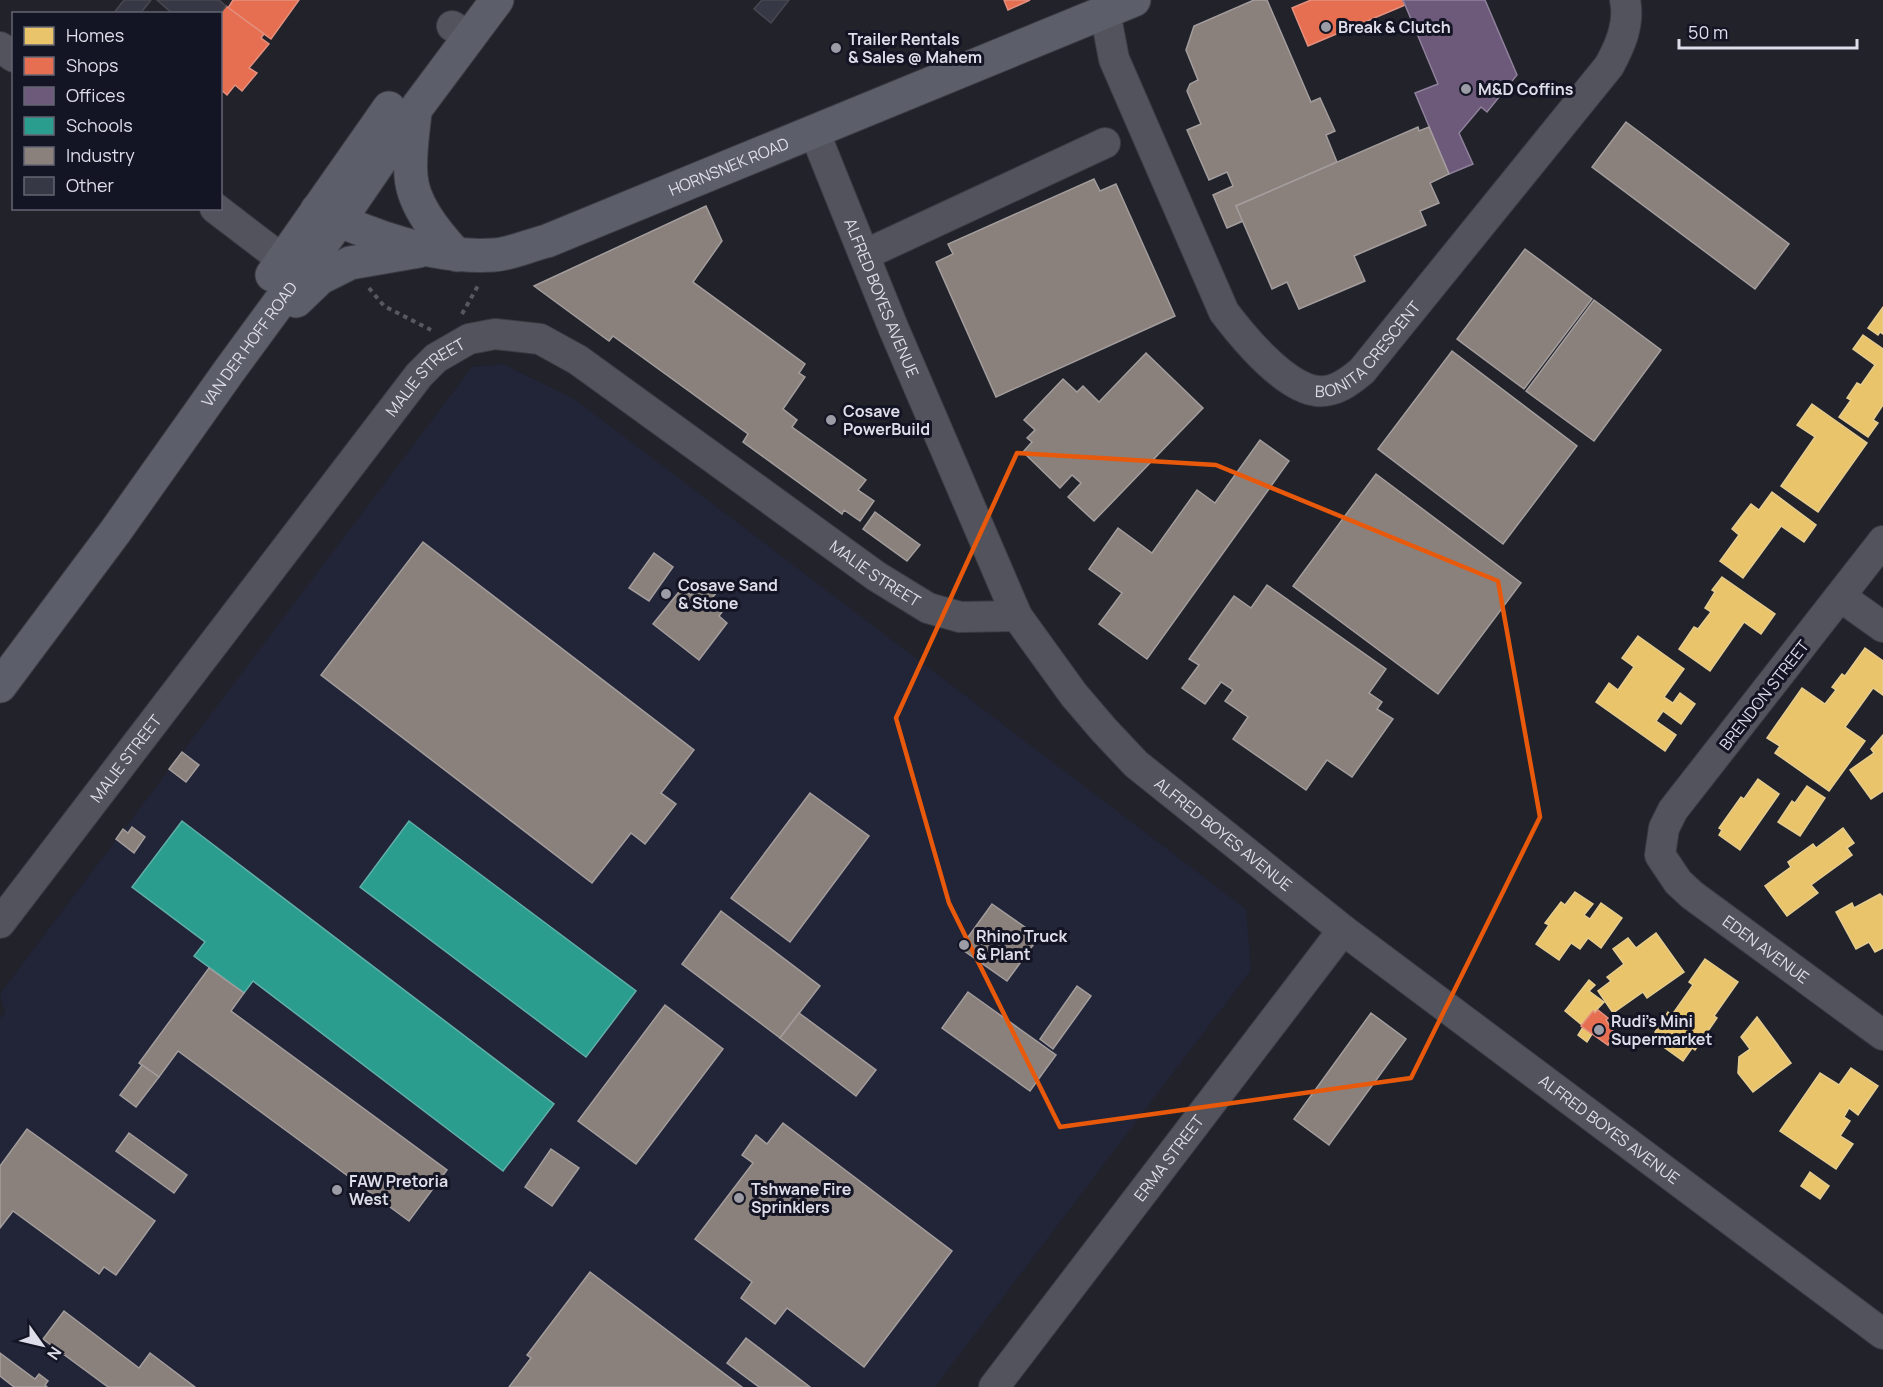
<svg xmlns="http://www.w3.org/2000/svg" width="1883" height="1387" font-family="Manrope,sans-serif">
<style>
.built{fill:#222437}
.homes{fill:#e9c46a;stroke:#e5cc90;stroke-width:1.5}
.shops{fill:#e76f51;stroke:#e4907f;stroke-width:1.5}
.offices{fill:#6d597a;stroke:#8f819b;stroke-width:1.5}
.schools{fill:#2a9d8f;stroke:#60b0aa;stroke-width:1.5}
.industry{fill:#8a817c;stroke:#a39d9d;stroke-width:1.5}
.building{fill:#373846;stroke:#47484f;stroke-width:1.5}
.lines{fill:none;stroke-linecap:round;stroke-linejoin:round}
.minor-casing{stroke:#3c3d44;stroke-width:32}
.major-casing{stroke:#3c3d44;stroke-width:35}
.path{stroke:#585960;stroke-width:4;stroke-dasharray:4.5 4.5;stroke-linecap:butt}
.minor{stroke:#52535c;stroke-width:30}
.major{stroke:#5c5e6a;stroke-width:33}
.marked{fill:none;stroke:#e8590c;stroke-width:4.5;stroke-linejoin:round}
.poi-dot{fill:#9b9ca6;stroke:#141524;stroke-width:2}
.labels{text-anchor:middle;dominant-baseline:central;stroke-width:6;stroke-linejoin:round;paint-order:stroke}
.poi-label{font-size:16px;font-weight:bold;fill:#dddee9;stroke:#141524;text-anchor:start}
.street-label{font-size:16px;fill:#dddee9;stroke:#141524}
</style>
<rect width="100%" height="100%" fill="#21222a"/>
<!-- built -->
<path class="built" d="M503,364L576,400L1246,909L1251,970L935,1387H0V1019L5,1012L0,994L472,367Z"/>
<!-- homes -->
<g class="homes">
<path d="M1883,307V334L1880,332L1878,335L1868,328Z"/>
<path d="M1863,335L1883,349V405L1873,420L1878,423L1868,437L1839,417L1851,400L1847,398L1857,383L1861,385L1875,365L1853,349Z"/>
<path d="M1812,404L1867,443L1818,512L1781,486L1815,437L1797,425Z"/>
<path d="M1772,492L1816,525L1804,542L1781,526L1743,578L1720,561L1739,535L1732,529L1751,504L1759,510Z"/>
<path d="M1722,577L1775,614L1761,634L1744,622L1710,671L1679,649L1694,627L1698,629L1711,612L1705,608L1715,592L1712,590Z"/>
<path d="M1638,636L1684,669L1664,697L1673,703L1680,693L1695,704L1681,724L1663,711L1656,721L1676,735L1665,751L1596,702L1609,683L1618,690L1634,667L1622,658Z"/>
<path d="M1865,648L1883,661V695L1873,688L1845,727L1865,741L1829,791L1775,753L1780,746L1767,738L1802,688L1825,704L1836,690L1832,687L1842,674L1845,676Z"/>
<path d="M1883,735V791L1871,799L1850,770L1874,753L1871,749Z"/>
<path d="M1758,779L1779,794L1740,850L1719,835L1722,830L1719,828L1741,797L1744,799Z"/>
<path d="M1807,786L1825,798L1800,836L1778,822L1792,801L1795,803Z"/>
<path d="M1843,828L1854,843L1847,848L1852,855L1811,885L1818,893L1787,916L1765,886L1791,867L1788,862L1813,844L1816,848Z"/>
<path d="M1575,892L1593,904L1584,915L1590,919L1601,903L1622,918L1601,948L1588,938L1580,949L1571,943L1559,960L1536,944L1549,925L1545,923L1561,902L1565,905Z"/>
<path d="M1880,894L1883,897V948L1875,952L1869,942L1856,949L1836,912L1852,903L1854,908Z"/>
<path d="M1656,933L1684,972L1647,998L1643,992L1613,1013L1598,991L1611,981L1607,977L1624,964L1613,949L1628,938L1636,948Z"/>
<path d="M1705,959L1738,982L1714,1016L1717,1018L1695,1050L1692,1048L1683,1061L1654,1040L1658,1034L1655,1032L1668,1012L1672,1015L1693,985L1689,982Z"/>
<path d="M1589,980L1595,985L1589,991L1604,1002L1582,1025L1565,1011Z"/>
<path d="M1757,1017L1791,1063L1753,1092L1738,1073L1739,1057L1750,1049L1741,1037Z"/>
<path d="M1583,1027L1592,1034L1587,1042L1578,1035Z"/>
<path d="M1851,1068L1878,1086L1858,1115L1849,1108L1844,1117L1850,1121L1840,1136L1853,1144L1836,1169L1780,1131L1820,1073L1839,1085Z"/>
<path d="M1810,1172L1829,1186L1820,1199L1801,1186Z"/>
</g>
<!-- shops -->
<g class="shops">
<path d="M233,0H299L271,39L228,8Z"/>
<path d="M1004,0H1030L1008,10Z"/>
<path d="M1311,0H1403L1405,5L1308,46L1292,8Z"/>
<path d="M226,6L264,34L261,38L269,44L249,68L257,73L242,91L235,85L227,95L220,89V14Z"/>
<path d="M1598,1010L1608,1018L1606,1020L1614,1032L1608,1045L1581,1026L1593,1011L1595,1013Z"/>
</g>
<!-- offices -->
<path class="offices" d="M1403,0H1485L1517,75L1487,112L1481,107L1459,133L1473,164L1449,174L1415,93L1438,84Z"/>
<!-- schools -->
<g class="schools">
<path d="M182,821L554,1104L503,1171L253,981L244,993L194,956L205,942L132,887Z"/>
<path d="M409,821L636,991L586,1057L360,887Z"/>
</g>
<!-- industry -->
<g class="industry">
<path d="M1254,0H1267L1311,102L1320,98L1335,131L1326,135L1337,162L1236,206L1243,221L1227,228L1213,195L1233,186L1227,172L1209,180L1187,130L1201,124L1187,91L1190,84L1198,80L1186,50L1194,26Z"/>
<path d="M1626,122L1789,244L1755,289L1592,167Z"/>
<path d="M1418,127L1419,131L1429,127L1449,174L1430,183L1439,203L1420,211L1426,225L1354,256L1365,281L1299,309L1287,282L1272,289L1236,206Z"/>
<path d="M1094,179L1100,191L1116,184L1175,316L996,397L936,262L953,254L948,244Z"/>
<path d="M706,206L722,241L693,282L805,364L799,373L805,377L783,409L797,420L792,427L866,480L858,490L874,501L860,521L844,510L842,514L743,442L748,434L613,336L609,341L534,286Z"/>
<path d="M1525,249L1592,299L1524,389L1457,339Z"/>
<path d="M1594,300L1661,350L1594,441L1526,391Z"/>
<path d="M1452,351L1577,446L1503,544L1378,449Z"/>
<path d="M1146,353L1203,408L1094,521L1068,497L1081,483L1072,475L1060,488L1023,452L1032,442L1027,438L1035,430L1024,420L1063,379L1077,392L1083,386L1099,402Z"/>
<path d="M1260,440L1289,461L1147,659L1099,624L1122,593L1089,569L1118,528L1152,553L1197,490L1215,503Z"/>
<path d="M1376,474L1521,583L1438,694L1293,586Z"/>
<path d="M875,512L920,545L907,561L863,529Z"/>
<path d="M423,542L694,750L661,793L676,804L645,844L631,833L592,883L321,675Z"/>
<path d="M654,553L673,567L649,601L629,588Z"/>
<path d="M703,581L717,592L712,598L725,608L719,616L727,623L699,660L653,624L682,588L691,595Z"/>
<path d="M1267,585L1386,669L1369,693L1382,702L1377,709L1393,719L1352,777L1327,760L1306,790L1233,739L1248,717L1225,701L1233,690L1221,682L1205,704L1182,688L1199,665L1189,659L1234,596L1251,608Z"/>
<path d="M182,752L199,765L186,782L169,769Z"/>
<path d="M810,793L869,836L790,942L731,898Z"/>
<path d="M132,827L145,837L134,853L116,839L123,829L128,833Z"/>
<path d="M992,904L1039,937L1007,981L960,948Z"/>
<path d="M721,911L820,986L780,1038L682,964Z"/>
<path d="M209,968L244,993L231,1011L447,1170L409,1221L178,1051L159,1077L139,1063Z"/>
<path d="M1077,986L1091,996L1053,1049L1040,1039Z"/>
<path d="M968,992L1056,1055L1030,1091L942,1028Z"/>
<path d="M665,1005L723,1049L636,1164L578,1121Z"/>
<path d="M799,1013L876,1070L856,1096L780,1038Z"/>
<path d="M1371,1013L1406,1039L1329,1145L1294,1119Z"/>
<path d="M142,1065L159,1077L136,1107L120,1095Z"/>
<path d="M783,1123L952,1251L864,1367L787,1308L775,1324L741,1298L752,1282L695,1239L753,1163L742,1155L756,1135L767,1144Z"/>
<path d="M27,1129L155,1221L116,1275L104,1267L99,1274L13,1211L0,1228V1166Z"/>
<path d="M129,1133L187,1175L174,1193L116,1151Z"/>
<path d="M551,1149L579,1168L552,1206L525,1187Z"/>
<path d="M590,1272L742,1387H509L531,1358L527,1355Z"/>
<path d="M64,1311L139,1368L150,1353L195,1387H108L43,1339Z"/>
<path d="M746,1338L810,1387H759L727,1363Z"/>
<path d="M0,1353L35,1379L39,1374L48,1381L45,1385L47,1387H14L0,1376Z"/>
</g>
<!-- building -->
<g class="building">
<path d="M124,0H151L140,14H113Z"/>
<path d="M157,0H219L226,6L220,14H173Z"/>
<path d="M762,0H789L771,23L754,9Z"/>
</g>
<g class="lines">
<!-- minor casing -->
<g class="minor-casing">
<g id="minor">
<path id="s1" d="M1105,12L1114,59L1224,312C1243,337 1284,387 1317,391C1335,393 1350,381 1362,371L1609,66C1620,46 1630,24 1625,0"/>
<path d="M452,26L470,37"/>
<path d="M0,47L14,57"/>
<path id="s2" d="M814,131L893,327L1017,616L1074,695L1104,730L1136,764L1343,930L1883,1334"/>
<path d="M215,208L283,260"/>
<path d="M864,255L1105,143"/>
<path id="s3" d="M1883,541L1673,810L1664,828L1660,855L1678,882L1692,895L1883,1035"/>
<path d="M1841,597L1883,627"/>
<path id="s4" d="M0,923L419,375L436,358L469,339L495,334L540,339L578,360L876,576L928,608L960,617L1017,616"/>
<path id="s5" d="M994,1387L1343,930"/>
</g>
</g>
<!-- major casing -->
<g class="major-casing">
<g id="major">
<path d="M415,112C413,133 409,155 411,176C413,206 438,235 457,255"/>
<path id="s6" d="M317,210C370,236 434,259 494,255C511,254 530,245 547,241L1134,0"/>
<path d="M272,275L389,108"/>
<path d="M296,301L320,278L350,263L419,251"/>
<path id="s7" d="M0,686L115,532L229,371L339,221L415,110L497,0"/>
</g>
</g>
<!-- path -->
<g class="path">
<path d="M369,288L384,306L431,330"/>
<path d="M462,314L479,284"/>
</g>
<!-- minor -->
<use href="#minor" class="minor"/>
<!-- major -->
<use href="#major" class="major"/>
</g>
<!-- marked area -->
<path class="marked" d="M1017,453L1216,465L1498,581L1540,817L1411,1078L1060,1127L949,903L896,718Z"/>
<!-- markers -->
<g class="poi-dot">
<circle cx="1326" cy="27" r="6"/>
<circle cx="836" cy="48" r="6"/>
<circle cx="1466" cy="89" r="6"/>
<circle cx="831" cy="420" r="6"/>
<circle cx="666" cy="594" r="6"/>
<circle cx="964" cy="945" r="6"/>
<circle cx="1599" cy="1030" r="6"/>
<circle cx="337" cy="1190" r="6"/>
<circle cx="739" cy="1198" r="6"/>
</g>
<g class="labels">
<!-- poi labels -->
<g class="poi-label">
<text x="1338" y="27">Break &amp; Clutch</text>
<text x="848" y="39">Trailer Rentals<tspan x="848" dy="18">&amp; Sales @ Mahem</tspan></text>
<text x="1478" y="89">M&amp;D Coffins</text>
<text x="843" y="411">Cosave<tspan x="843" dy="18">PowerBuild</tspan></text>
<text x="678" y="585">Cosave Sand<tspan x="678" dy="18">&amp; Stone</tspan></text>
<text x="976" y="936">Rhino Truck<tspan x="976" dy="18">&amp; Plant</tspan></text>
<text x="1611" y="1021">Rudi's Mini<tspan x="1611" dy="18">Supermarket</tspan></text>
<text x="349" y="1181">FAW Pretoria<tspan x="349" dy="18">West</tspan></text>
<text x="751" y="1189">Tshwane Fire<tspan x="751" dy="18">Sprinklers</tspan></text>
</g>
<!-- street labels -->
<g class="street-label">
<text stroke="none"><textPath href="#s6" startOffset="436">HORNSNEK ROAD</textPath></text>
<text stroke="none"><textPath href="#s2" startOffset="180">ALFRED BOYES AVENUE</textPath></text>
<text stroke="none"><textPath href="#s1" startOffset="516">BONITA CRESCENT</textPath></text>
<text stroke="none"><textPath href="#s7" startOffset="423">VAN DER HOFF ROAD</textPath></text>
<text stroke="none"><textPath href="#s4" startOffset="693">MALIE STREET</textPath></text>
<text stroke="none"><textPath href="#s4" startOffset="1233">MALIE STREET</textPath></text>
<text transform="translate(1764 695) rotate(-52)">BRENDON STREET</text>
<text stroke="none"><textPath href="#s4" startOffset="207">MALIE STREET</textPath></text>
<text stroke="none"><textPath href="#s2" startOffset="828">ALFRED BOYES AVENUE</textPath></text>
<text stroke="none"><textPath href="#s3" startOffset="532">EDEN AVENUE</textPath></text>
<text stroke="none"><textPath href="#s2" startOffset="1314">ALFRED BOYES AVENUE</textPath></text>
<text stroke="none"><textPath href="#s5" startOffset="288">ERMA STREET</textPath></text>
</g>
</g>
<!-- legend -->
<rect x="12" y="12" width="210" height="198" fill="#141524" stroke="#646573" stroke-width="1.5"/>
<rect x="24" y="27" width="30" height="18" fill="#e9c46a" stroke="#646573" stroke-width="1.5"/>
<text x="66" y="42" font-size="18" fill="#dddee9">Homes</text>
<rect x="24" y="57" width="30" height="18" fill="#e76f51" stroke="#646573" stroke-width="1.5"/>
<text x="66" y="72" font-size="18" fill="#dddee9">Shops</text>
<rect x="24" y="87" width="30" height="18" fill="#6d597a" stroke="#646573" stroke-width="1.5"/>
<text x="66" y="102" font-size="18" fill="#dddee9">Offices</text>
<rect x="24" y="117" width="30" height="18" fill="#2a9d8f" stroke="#646573" stroke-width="1.5"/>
<text x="66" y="132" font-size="18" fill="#dddee9">Schools</text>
<rect x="24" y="147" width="30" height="18" fill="#8a817c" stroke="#646573" stroke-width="1.5"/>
<text x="66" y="162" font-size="18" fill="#dddee9">Industry</text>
<rect x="24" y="177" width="30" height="18" fill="#373846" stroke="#646573" stroke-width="1.5"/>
<text x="66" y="192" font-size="18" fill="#dddee9">Other</text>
<!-- north arrow -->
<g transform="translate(42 1345) rotate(124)" stroke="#141524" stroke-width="4.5" paint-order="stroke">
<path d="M0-4.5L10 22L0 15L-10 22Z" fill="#dddee9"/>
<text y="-9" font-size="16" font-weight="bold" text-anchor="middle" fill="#dddee9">N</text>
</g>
<!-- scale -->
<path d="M1679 39v9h178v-9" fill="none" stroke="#dddee9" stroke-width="3"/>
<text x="1688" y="39" font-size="18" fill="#dddee9" stroke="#141524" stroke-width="4.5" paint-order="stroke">50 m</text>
</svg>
